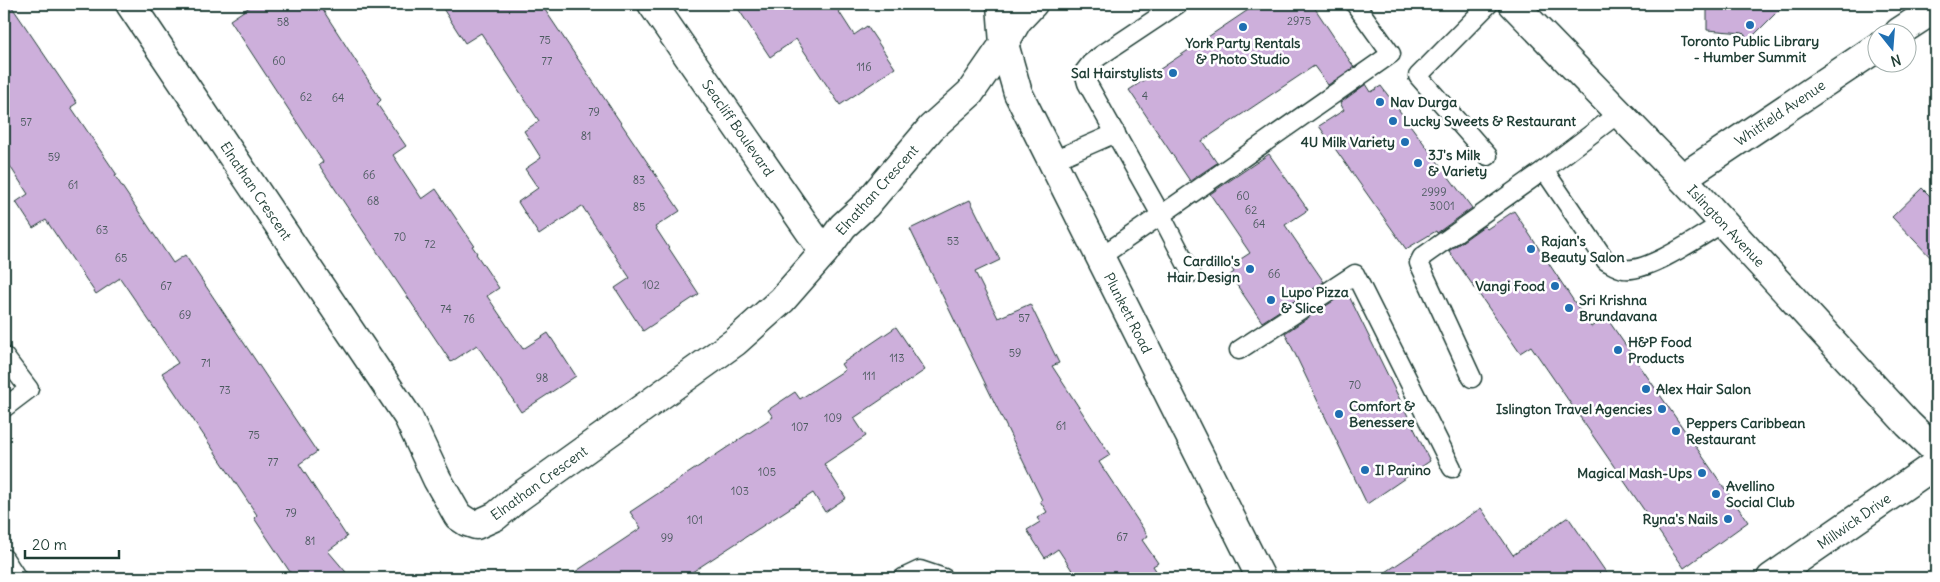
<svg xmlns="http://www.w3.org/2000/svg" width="1940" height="582" font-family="Delius,sans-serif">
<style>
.building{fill:#cdafdb;stroke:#1f3d34}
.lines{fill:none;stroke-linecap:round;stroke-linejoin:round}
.lane-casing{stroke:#1f3d34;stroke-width:21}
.street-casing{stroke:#1f3d34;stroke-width:31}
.secondary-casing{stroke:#1f3d34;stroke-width:31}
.lane{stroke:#fff;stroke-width:18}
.street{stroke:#fff;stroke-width:28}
.secondary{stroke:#fff;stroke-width:28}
.poi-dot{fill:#1f6fb2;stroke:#fff;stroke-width:2}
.labels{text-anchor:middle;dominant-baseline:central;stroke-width:5;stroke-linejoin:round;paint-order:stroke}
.number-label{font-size:11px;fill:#4a5a5e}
.poi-label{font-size:14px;font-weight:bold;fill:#1f3d34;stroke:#fff;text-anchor:start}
.street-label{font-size:14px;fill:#1f3d34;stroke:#fff}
</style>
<rect width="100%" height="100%" fill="#fff"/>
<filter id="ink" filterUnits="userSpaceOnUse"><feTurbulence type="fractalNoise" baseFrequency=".02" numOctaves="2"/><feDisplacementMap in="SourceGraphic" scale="10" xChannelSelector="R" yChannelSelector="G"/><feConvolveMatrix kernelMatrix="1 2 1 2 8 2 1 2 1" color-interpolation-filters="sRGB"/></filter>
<g filter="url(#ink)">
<!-- building -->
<g class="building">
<path d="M4,4H10L77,103L71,107L117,175L115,176L173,263L185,255L317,452L299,464L347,537L328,551L351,578H294L254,518L257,515L162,373L178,363L120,278L96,294L46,220L33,228L16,202L28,194L4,157Z"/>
<path d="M254,4H319L381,100L377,104L406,146L393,155L422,199L436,189L474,245L472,246L477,253L476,254L499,288L487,296L523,349L548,333L576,376L521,412L477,345L451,362L319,165L323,162L230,20Z"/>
<path d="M440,4H541L680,211L655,227L699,294L643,331L615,288L630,278L582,206L539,235L518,202L538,188L525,169L541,158L524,131L539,121L481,33L465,43Z"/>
<path d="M735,4H834L854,35L867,26L895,68L840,105L796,39L770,57Z"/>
<path d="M1257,4H1312L1354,67L1328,85L1314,66L1202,141L1217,163L1190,181L1129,90Z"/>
<path d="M1707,4H1785L1749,40L1743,33L1707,30Z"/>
<path d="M1366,84L1371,92L1381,86L1472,208L1437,233L1436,231L1406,249L1319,126L1344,110L1340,103Z"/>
<path d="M1269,154L1308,210L1285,225L1324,282L1262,322L1230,275L1234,272L1230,266L1250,253L1210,194Z"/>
<path d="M1922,188L1936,202V263L1892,217Z"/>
<path d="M970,200L1000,260L975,272L998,318L1030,304L1059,363L1052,366L1110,455L1099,462L1148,536L1142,540L1158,563L1153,566L1161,578H1077L1058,549L1045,558L1027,530L1040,522L1037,518L1047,512L1040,501L1042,500L910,229Z"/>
<path d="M1514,211L1591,327L1606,317L1748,522L1684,568L1531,346L1520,353L1449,251L1484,226L1487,229Z"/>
<path d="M1347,292L1430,461L1367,504L1285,333Z"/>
<path d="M896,327L925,370L854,418L866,436L824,464L846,498L825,512L813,493L683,578H566L641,528L630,512L773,417L768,410L795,392L800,399L845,370L841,364Z"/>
<path d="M1481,508L1513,555L1568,517L1610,578H1377Z"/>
</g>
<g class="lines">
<!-- lane casing -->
<g class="lane-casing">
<g id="lane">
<path d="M1178,4L1100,56L1091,63L1084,72L1087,83L1161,215L1391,54L1355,4"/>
<path d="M1619,113L1544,170L1606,261C1612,264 1617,268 1624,269C1648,273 1702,235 1723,223"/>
<path d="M1488,156L1418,76L1489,4"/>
<path d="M1052,161L1116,133"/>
<path d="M1100,257L1161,215L1191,273"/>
<path d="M1239,350L1355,274L1452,468"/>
<path d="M4,356L29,389L4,408"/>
<path d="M1472,378L1419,263L1422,257L1544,170"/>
<path d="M4,558L17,578"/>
<path d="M903,578L920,570L944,578"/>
</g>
</g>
<!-- street casing -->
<g class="street-casing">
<g id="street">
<path d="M130,4L408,417L437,479L458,516L467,522L476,525L496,516L516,499L735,342L782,300L824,252L843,226L866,205L931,128L970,93L1004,44L1017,21L1033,4"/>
<path d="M652,4L824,252"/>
<path d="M1001,4L1004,44L1018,93L1261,578"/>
<path d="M1899,32L1936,8"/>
<path d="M1682,178L1878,47"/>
</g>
</g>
<!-- secondary casing -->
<g class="secondary-casing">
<g id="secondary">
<path d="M1513,4L1682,178L1908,424L1936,451"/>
<path d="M1771,578L1936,464"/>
</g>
</g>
<!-- lane -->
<use href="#lane" class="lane"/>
<!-- street -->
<use href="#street" class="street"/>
<!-- secondary -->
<use href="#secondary" class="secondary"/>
</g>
</g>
<!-- markers -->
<g class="poi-dot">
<circle cx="1750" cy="25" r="5"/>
<circle cx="1243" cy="27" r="5"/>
<circle cx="1173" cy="73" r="5"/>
<circle cx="1380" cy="102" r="5"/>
<circle cx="1393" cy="121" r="5"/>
<circle cx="1405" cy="142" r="5"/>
<circle cx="1418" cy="163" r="5"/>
<circle cx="1531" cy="249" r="5"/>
<circle cx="1250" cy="269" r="5"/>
<circle cx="1555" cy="286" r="5"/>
<circle cx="1271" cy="300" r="5"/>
<circle cx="1569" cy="308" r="5"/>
<circle cx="1618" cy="350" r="5"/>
<circle cx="1646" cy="389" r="5"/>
<circle cx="1662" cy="409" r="5"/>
<circle cx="1339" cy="414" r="5"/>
<circle cx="1676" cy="431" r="5"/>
<circle cx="1365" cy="470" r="5"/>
<circle cx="1702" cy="473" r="5"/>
<circle cx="1716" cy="494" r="5"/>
<circle cx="1728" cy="519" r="5"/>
</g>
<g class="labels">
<!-- number labels -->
<g class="number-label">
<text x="1299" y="21">2975</text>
<text x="283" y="22">58</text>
<text x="545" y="40">75</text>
<text x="279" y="61">60</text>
<text x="547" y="61">77</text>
<text x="864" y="67">116</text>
<text x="1145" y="96">4</text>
<text x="306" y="97">62</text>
<text x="338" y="98">64</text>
<text x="594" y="112">79</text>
<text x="26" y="122">57</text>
<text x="586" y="136">81</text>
<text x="54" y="157">59</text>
<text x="369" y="175">66</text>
<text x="639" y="180">83</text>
<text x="73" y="185">61</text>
<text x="1434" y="192">2999</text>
<text x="1243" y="196">60</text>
<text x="373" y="201">68</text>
<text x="1442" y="206">3001</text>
<text x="639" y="207">85</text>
<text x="1251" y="210">62</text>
<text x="1259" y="224">64</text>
<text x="102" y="230">63</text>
<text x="400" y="237">70</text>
<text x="953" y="241">53</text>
<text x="430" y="244">72</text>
<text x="121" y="258">65</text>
<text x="1274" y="274">66</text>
<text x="651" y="285">102</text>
<text x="166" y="286">67</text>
<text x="446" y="309">74</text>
<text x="185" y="315">69</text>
<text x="1024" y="318">57</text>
<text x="469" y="319">76</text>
<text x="1015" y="353">59</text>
<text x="897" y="358">113</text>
<text x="206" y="363">71</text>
<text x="869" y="376">111</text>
<text x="542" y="378">98</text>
<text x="1355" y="385">70</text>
<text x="225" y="390">73</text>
<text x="833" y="418">109</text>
<text x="1061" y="426">61</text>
<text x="800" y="427">107</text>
<text x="254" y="435">75</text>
<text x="273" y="462">77</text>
<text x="767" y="472">105</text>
<text x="740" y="491">103</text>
<text x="291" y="513">79</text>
<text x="695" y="520">101</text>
<text x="1122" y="537">67</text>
<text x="667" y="538">99</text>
<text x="310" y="541">81</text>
</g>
<!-- poi labels -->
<g class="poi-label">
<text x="1750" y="41" text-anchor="middle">Toronto Public Library<tspan x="1750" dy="16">- Humber Summit</tspan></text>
<text x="1243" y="43" text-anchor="middle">York Party Rentals<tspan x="1243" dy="16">&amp; Photo Studio</tspan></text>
<text x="1163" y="73" text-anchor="end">Sal Hairstylists</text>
<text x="1390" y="102">Nav Durga</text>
<text x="1403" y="121">Lucky Sweets &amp; Restaurant</text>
<text x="1395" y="142" text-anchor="end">4U Milk Variety</text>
<text x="1428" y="155">3J's Milk<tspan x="1428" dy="16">&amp; Variety</tspan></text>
<text x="1541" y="241">Rajan's<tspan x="1541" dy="16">Beauty Salon</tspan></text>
<text x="1240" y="261" text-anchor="end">Cardillo's<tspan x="1240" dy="16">Hair Design</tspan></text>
<text x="1545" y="286" text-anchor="end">Vangi Food</text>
<text x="1281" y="292">Lupo Pizza<tspan x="1281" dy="16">&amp; Slice</tspan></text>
<text x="1579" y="300">Sri Krishna<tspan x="1579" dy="16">Brundavana</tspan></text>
<text x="1628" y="342">H&amp;P Food<tspan x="1628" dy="16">Products</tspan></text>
<text x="1656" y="389">Alex Hair Salon</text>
<text x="1349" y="406">Comfort &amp;<tspan x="1349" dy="16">Benessere</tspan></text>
<text x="1652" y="409" text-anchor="end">Islington Travel Agencies</text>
<text x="1686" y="423">Peppers Caribbean<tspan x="1686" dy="16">Restaurant</tspan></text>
<text x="1375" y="470">Il Panino</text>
<text x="1692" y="473" text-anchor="end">Magical Mash-Ups</text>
<text x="1726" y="486">Avellino<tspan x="1726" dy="16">Social Club</tspan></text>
<text x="1718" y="519" text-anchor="end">Ryna's Nails</text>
</g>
<!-- street labels -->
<g class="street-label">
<text transform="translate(1780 113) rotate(-34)">Whitfield Avenue</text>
<text transform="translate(738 128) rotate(55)">Seacliff Boulevard</text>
<text transform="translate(877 190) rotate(-48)">Elnathan Crescent</text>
<text transform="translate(256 191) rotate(56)">Elnathan Crescent</text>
<text transform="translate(1726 226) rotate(47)">Islington Avenue</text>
<text transform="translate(1128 313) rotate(63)">Plunkett Road</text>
<text transform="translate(539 483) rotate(-36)">Elnathan Crescent</text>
<text transform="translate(1854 521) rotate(-35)">Millwick Drive</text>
</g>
</g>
<!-- margin -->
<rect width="1940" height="582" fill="none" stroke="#fff" stroke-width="20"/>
<rect x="10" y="10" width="1920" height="562" fill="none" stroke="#1f3d34" stroke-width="2" filter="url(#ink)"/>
<!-- north arrow -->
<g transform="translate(1892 48) rotate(163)"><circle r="24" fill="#ffffff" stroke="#a5b1ae"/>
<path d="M0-4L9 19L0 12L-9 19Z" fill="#1f6fb2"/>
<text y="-8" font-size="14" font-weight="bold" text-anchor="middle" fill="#1f3d34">N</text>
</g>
<!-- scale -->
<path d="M25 550v8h94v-8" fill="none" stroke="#1f3d34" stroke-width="2.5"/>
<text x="32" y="550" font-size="15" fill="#1f3d34" stroke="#ffffff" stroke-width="4" paint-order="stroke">20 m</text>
</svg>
